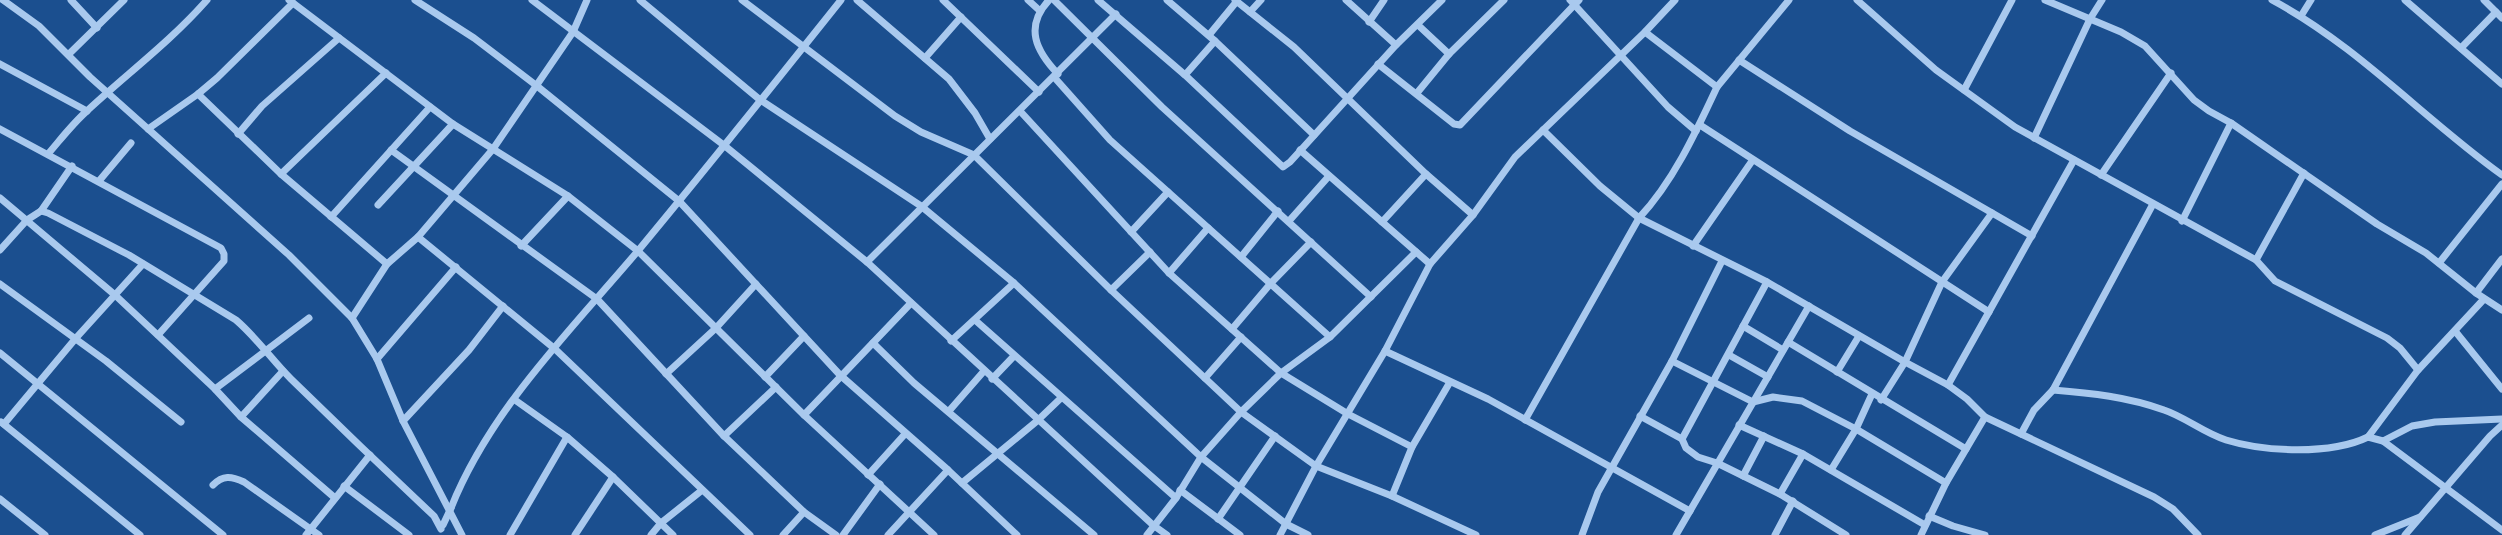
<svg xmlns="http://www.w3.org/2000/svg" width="2502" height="535" font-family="Helvetica,sans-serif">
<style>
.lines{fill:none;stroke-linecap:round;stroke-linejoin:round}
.street{stroke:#a9c9ee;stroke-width:7}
.street-bridge{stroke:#a9c9ee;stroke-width:7}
</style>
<rect width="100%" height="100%" fill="#1b4f8f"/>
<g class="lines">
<!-- street -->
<g class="street">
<path d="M3,0L39,26L90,77L289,255L352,318L377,359L403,421L462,535"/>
<path d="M71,0L97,28"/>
<path d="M289,0L453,124L568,196L638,251L804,415L934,535"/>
<path d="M415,0L474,38L537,86L679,201L840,375L948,470L1017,535"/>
<path d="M532,0L725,146L867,262L1153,525L1167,535"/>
<path d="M640,0L759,99L921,206L1014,283L1201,457L1286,524L1308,535"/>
<path d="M742,0L895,116L921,132L974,155L1111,290L1241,412L1316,466L1392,496L1476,535"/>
<path d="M857,0L949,79L975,113L990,139"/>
<path d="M943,0L1039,92"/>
<path d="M1028,0L1039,10"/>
<path d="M1049,0C1024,27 1036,51 1058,74"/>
<path d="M1054,0L1162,107L1371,297"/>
<path d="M1098,0L1185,75L1283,167L1290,162L1396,45L1442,0"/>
<path d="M1167,0L1215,41L1314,135"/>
<path d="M1235,0L1294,47L1426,174L1473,215"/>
<path d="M1346,0L1396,45"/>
<path d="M1570,0L1668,107L1696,131"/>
<path d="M1857,0L1936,70L2015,127L2256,260L2275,281L2387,338L2400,348L2418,370"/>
<path d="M2045,0L2121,32L2145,46L2194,100L2209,111L2231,123L2377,224L2426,253L2476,293L2502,310"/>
<path d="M2272,0C2358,46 2424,119 2502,175"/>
<path d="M2405,0L2502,84"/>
<path d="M2484,0L2502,18"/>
<path d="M1250,12L1261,0"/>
<path d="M2301,16L2311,0"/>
<path d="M1369,22L1384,0"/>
<path d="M1418,25L1449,54"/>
<path d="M1645,32L1717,87L1789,0"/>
<path d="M1209,35L1237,1"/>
<path d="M2461,48L2496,12"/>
<path d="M69,54L124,0"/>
<path d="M925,58L961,17"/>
<path d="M1739,60L1850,131L2032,236"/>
<path d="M0,64L87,111"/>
<path d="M1378,64L1454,124L1460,125L1579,0"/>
<path d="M1185,75L1215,41"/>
<path d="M1054,77L1110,140L1330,337"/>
<path d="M1964,90L2012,0"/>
<path d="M1417,93L1449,54L1504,0"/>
<path d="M198,94L281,174L387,264"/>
<path d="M1020,111L1169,273L1281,373L1348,414L1412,447L1450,382"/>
<path d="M1700,125L1989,312"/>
<path d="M0,129L221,248L224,254V261L158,335"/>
<path d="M148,129L198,94L217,78L293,3"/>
<path d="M1543,130L1600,186L1639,218L1767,282L1905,362L1948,385L1967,399L1985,417L2154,497L2173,509L2198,535"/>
<path d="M238,134L262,106L339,38"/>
<path d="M2034,138L2090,19L2102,0"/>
<path d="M391,150L597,299L724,436L804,512L836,535"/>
<path d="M1300,150L1430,264"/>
<path d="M48,154C61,139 73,123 88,110C128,73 171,41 207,0"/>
<path d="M281,174L386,73"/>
<path d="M2101,175L2171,73"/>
<path d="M99,181L131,143"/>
<path d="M0,198L115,295L215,389L241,417L335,498"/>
<path d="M378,205L453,124"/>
<path d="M41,211L72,166"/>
<path d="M331,217L430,107"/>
<path d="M1289,221L1329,176"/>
<path d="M2182,221L2231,123"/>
<path d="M1382,222L1426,174"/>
<path d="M1131,232L1168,192"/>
<path d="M418,237L555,349L750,535"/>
<path d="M521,246L568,196"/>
<path d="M1693,246L1752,161"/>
<path d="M0,250L27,220L41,211L48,213L129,255L236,320C257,338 272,360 291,379C338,425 386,471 434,516L441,529"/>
<path d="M1241,257L1278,211"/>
<path d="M2256,260L2304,173"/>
<path d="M867,262L1116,14"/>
<path d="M2439,263L2502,184"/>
<path d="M1169,273L1208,228"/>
<path d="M0,284L106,361L181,422"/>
<path d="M1111,290L1150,252"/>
<path d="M2476,293L2502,259"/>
<path d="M352,318L387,264L418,237L493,149L573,32L587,0"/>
<path d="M975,320L1176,498"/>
<path d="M1743,326L1783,350"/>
<path d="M1232,329L1271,283L1311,242"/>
<path d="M2455,331L2502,389"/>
<path d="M951,341L1014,283"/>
<path d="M1788,342L1966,449"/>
<path d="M873,343L914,383L1094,535"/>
<path d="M1385,351L1488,399L1690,511"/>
<path d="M0,353L223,535"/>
<path d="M1729,355L1768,377"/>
<path d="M377,359L456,267"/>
<path d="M1672,361L1753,402L1773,397L1802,401L1856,429L1946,483"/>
<path d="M1837,372L1859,336"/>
<path d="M666,374L716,328L756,284"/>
<path d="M765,377L804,336"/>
<path d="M1205,378L1241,337"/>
<path d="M992,379L1014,356"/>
<path d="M1948,385L2074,160"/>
<path d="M215,389L309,318"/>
<path d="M2053,390C2091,393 2128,397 2164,410C2185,417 2204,433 2226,440C2265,452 2331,455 2368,437L2383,441L2412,426L2435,422L2502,419"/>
<path d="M515,400L567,437L613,477L673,535"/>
<path d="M1881,400L1905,362L1942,282L1992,213"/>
<path d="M949,411L984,371"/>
<path d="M804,415L911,303"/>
<path d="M1640,416L1682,439L1686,448L1698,457L1717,463L1780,494L1846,535"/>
<path d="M241,417L283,371"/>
<path d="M1525,420L1639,218C1673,182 1696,132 1717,87"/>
<path d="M403,421L469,350L503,306"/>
<path d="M1,422L140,535"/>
<path d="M4,424L76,338L143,264"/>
<path d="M1739,425L1803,454L1925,525"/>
<path d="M2021,434L2034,410L2053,390L2153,204"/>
<path d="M724,436L776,387"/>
<path d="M2368,437L2418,370L2484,299"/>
<path d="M1682,439L1767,282"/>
<path d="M2383,441L2502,530"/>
<path d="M1831,470L1856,429L1872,394"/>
<path d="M868,475L905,434"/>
<path d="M1743,476L1764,436"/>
<path d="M962,483L1037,421L1061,398"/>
<path d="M213,485C223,475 231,476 244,482L319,535"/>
<path d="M344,486L409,535"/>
<path d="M1180,490L1240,535"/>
<path d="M1780,494L1803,454"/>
<path d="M1392,496L1412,447"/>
<path d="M0,499L45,535"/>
<path d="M451,508C490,410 570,331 637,252C706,169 774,84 841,0"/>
<path d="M1929,516L1953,526L1985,535"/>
<path d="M1218,519L1275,436"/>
<path d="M306,535L370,455"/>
<path d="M510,535L567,437"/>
<path d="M575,535L613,477"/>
<path d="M651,535L661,523L701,491"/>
<path d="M783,535L804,512"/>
<path d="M843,535L880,484"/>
<path d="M888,535L948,470"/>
<path d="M1147,535L1176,498L1201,457L1241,412L1281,373L1330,337L1416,252"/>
<path d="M1280,535L1316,466L1385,351L1430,264L1473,215L1515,157L1645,32L1675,0"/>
<path d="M1582,535L1598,492L1672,361L1722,261"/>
<path d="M1676,535L1809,306"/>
<path d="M1775,535L1793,501"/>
<path d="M1921,535L1946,483L1985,417"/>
<path d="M2375,535L2420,517"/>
<path d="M2405,535L2490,436L2502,425"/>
</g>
<!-- street-bridge -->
<path class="street-bridge" d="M443,525L451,508"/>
</g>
</svg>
